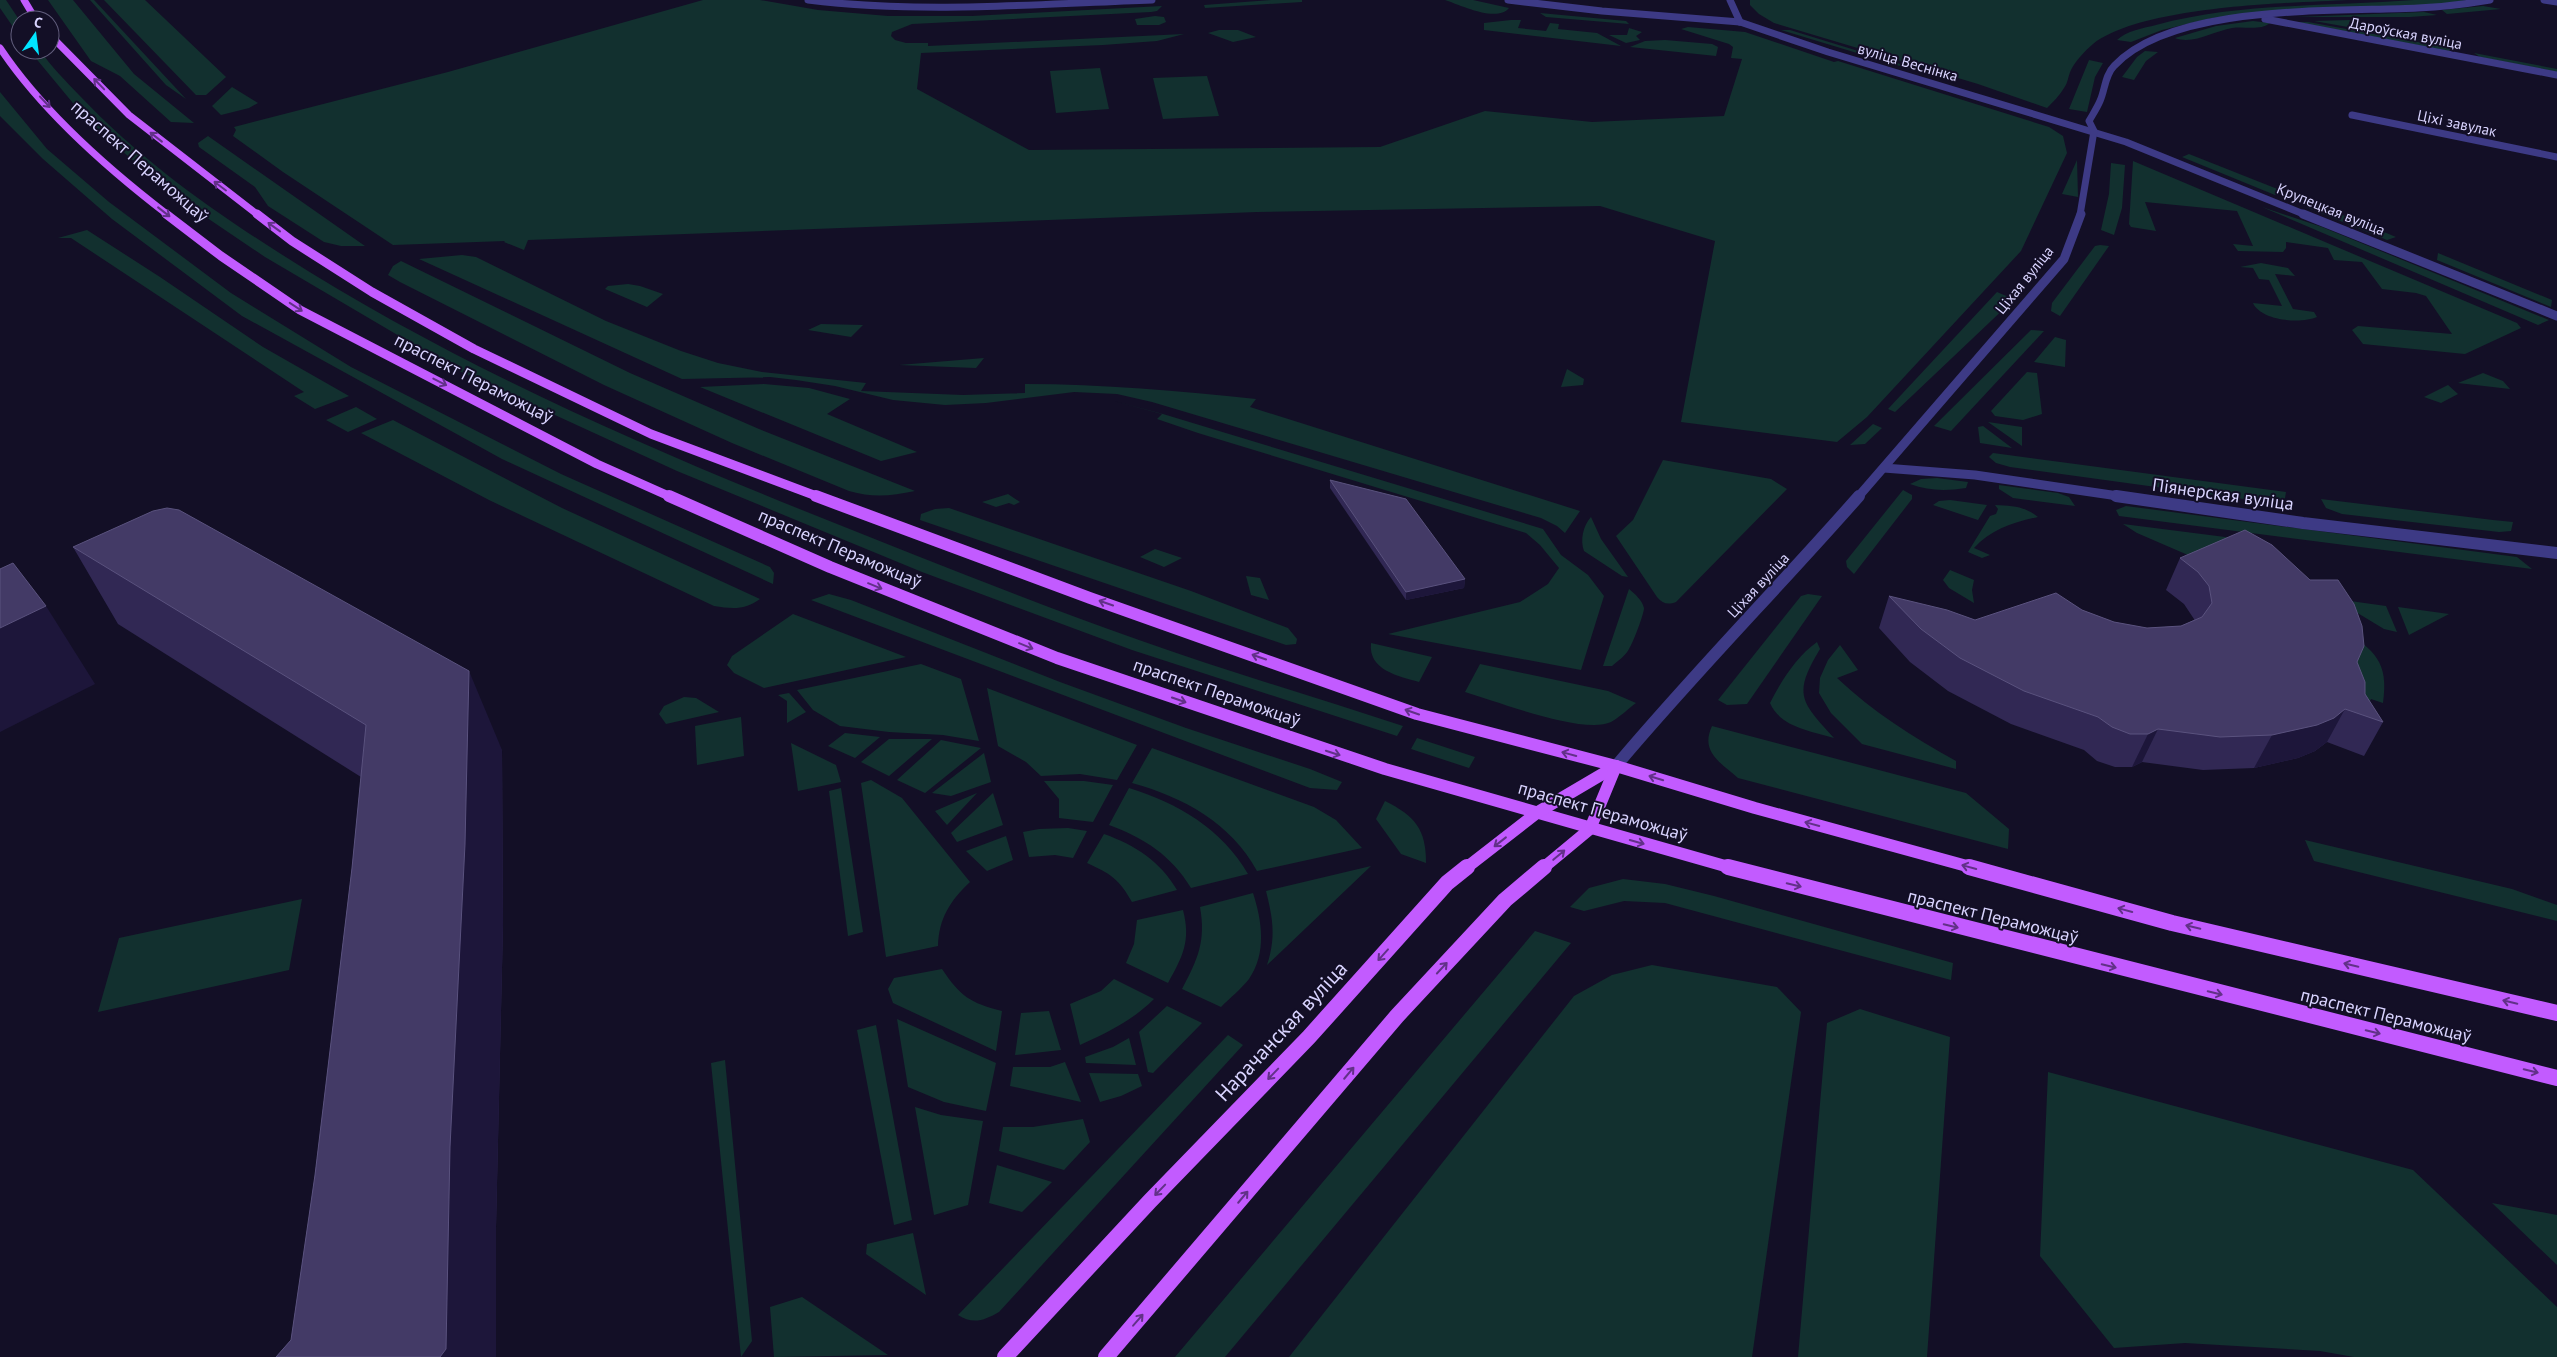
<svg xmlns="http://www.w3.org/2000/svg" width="2557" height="1357" font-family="'PT Sans',sans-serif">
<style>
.green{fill:#12302f}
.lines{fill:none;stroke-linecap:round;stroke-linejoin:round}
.minor-far2{stroke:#3d3a85;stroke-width:7}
.minor-far1{stroke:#3d3a85;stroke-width:9}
.minor{stroke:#3d3a85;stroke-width:12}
.major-far3{stroke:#c25bff;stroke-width:7}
.major-far2{stroke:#c25bff;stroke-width:9}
.major-far1{stroke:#c25bff;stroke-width:12}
.major{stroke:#c25bff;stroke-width:16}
.wall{fill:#312854}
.shaded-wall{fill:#1d163a}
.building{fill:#433a66;stroke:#5a527e}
.oneway{stroke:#623188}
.labels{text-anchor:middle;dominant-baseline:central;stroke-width:4;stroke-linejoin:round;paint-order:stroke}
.far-street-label{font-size:15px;fill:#d9d4ff;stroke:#130f26}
.street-label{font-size:18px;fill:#d9d4ff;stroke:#130f26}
.near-street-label{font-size:21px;fill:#d9d4ff;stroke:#130f26}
</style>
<rect width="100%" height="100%" fill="#130f26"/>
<!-- green -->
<g class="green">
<path d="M0,0H6L20,21V37L0,8Z"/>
<path d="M48,0H73L134,74L194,123L171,122L120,76L91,61Z"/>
<path d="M90,0H94L186,99L166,85Z"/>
<path d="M104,0H145L226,77L206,95H196Z"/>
<path d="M703,0H760L818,10L888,16H972L1162,6L1157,11L1151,12L912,24L892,32L891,36L895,40L906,43H928V46L1184,34L1157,41L1103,45L921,53L917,89L1029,150L1380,147L1485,111L1592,122L1724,116L1742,59L1731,58L1733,47L1729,44L1681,29L1688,27L1745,32L1834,62L1838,61L2049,127L2063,136L2067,153L2021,251L1867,417L1837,442L1681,422L1715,241L1600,206L1257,212L528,240L524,250L504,242L505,241L393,245L283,172L233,136L236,130L234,127L448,72Z"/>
<path d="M1271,0H1302V2L1205,8L1204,5Z"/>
<path d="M1445,0H1473L1509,8C1497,23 1460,5 1445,0Z"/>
<path d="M1750,0H2349C2286,3 2142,6 2093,44C2085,51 2076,60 2071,70C2068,76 2068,83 2064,88C2060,95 2053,102 2047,108L1978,84L1774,23L1759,14L1750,5Z"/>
<path d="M2414,0H2468L2442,4L2212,18L2162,30L2131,42L2117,40C2126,31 2144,28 2156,25C2241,2 2327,7 2414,0Z"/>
<path d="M2483,6L2501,9L2447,14L2442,10Z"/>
<path d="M2424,12L2437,15L2410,17H2296Z"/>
<path d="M1540,13L1626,21L1629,24L1546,17Z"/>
<path d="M1155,16L1164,17L1166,22L1159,25H1137L1135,19Z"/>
<path d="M1511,20H1521L1518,28L1546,31L1550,23L1559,24L1558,29L1597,33L1621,46L1484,30V23Z"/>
<path d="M2350,20L2348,26L2455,46L2314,21Z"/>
<path d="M2253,21L2270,23C2260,31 2245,26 2232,28C2214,31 2193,45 2175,38L2216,26Z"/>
<path d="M2296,22H2308L2451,48L2449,51Z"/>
<path d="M1629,28L1642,32L1636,36L1640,40L1626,43L1609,35H1627Z"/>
<path d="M1219,30H1238L1256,37L1233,42L1208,33Z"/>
<path d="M1781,30H1790L1933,74L1913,70Z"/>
<path d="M1665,40L1712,44L1718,47L1716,56L1630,47L1645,41Z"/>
<path d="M29,50H40C51,67 66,81 80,96C136,155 200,202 267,245C436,355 620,437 807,512C917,556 1027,600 1139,640C1226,671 1315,697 1403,726L1397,736L1132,650L922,572L677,471L457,370L265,257L194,209L131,159L82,114Z"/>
<path d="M2145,51L2158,52L2146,61L2134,80L2122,77L2137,57Z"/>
<path d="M2474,53L2557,69V72L2480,57Z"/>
<path d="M2089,60L2103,63L2095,77L2087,112L2069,109Z"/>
<path d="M1100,68L1109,109L1056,113L1050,71Z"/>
<path d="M1207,76L1219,116L1163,119L1153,78Z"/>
<path d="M232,87L258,103L249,108L221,115L212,106Z"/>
<path d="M0,92L47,149L109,202L231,293L351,367L561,474L770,567L774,573L773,584L502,459L242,316L112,219L43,159L0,116Z"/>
<path d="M208,136L365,246H341L324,242L268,206L255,187L199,147L198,143Z"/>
<path d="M2189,154L2285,192L2275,195L2182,157Z"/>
<path d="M2077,160L2078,197L2062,194Z"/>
<path d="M2133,161L2517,323L2521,328L2465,354L2363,344L2352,330L2358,326L2452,334L2426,296L2416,293L2382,289L2362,262L2334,260L2328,248L2286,242V248L2283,252L2238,251L2233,244L2253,246L2237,211L2145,202L2156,231L2131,227L2129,224Z"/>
<path d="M2111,163L2125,165L2122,208L2114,235L2101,230L2109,194Z"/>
<path d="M2316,204L2396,237L2387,240L2306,207Z"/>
<path d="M2262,207L2322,227L2549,320L2538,325Z"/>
<path d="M87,230L160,277L263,347L349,396L315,409L294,396L304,392L71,238H58Z"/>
<path d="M2100,245L2109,246L2060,316L2051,311L2052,303L2095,246Z"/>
<path d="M2438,253L2552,300L2551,307L2437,260Z"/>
<path d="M462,255L476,257L606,321L681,351L718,363L762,372L866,383L861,391L963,395L1025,393V384C1103,384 1179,391 1256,399L1250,407L1580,511L1565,533L1557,526L1541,518L1152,402L1117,394L1074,392L986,403L945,405L893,400L835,386L796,380L770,377L682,379L419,259Z"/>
<path d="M401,261L630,373L759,429L915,491C891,496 873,498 849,491L732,443L604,385L400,282L388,275L393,266Z"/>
<path d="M2261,263L2288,268L2295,276L2275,274L2293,309L2314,312L2317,317C2301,324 2261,321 2253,303L2282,306L2269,280L2259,279L2253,268L2240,267Z"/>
<path d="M628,284L640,286L663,294L647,307L605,289L608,286Z"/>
<path d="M1997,292L2011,298V302L1895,412L1888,409Z"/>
<path d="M821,324L863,325L851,337L808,330Z"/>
<path d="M2031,330L2044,331L1951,431L1934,426Z"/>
<path d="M2055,337L2066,340L2065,367L2034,362Z"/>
<path d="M984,358L976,368L899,365Z"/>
<path d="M1567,369L1584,379L1583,385L1561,387Z"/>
<path d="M2027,372L2037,373L2042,414L2023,420L1995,416L1991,411Z"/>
<path d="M2483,373L2503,381L2510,389L2458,383Z"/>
<path d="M764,384L809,388L850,399L827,414L917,452L881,461L700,387Z"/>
<path d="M2448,385L2458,394L2441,403L2424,397Z"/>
<path d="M1114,401L1163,414L1543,529L1561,555L1588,575L1604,596L1581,670L1388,634L1520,602L1548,584L1559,568L1540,545L1526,533L1198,433L1157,419L1162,414Z"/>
<path d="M356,407L377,419L348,432L326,420Z"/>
<path d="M393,420L562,508L760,599C745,610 733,609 714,606L489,500L361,433Z"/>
<path d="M1988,422L2022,427V446Z"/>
<path d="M1873,424L1882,428L1865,444L1850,445Z"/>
<path d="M1983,426L2012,448L1980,443L1978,427Z"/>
<path d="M1993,453L2286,492L2285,498L2280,504L2010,467L1996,463L1989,457Z"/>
<path d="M1663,460L1771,479L1787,489L1676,602C1668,605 1663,604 1657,597L1616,536L1633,520Z"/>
<path d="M1937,478L1968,482L1966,488C1946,491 1929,491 1910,484L1921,479Z"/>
<path d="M1999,485L2058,493L2069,497L2075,506L2013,498L1999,489Z"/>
<path d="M1903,490L1912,495V499L1854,574L1847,567L1846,561Z"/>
<path d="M1008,494L1020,502L1014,505L1009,503L996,507L982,502Z"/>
<path d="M2321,499L2493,520L2513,522L2511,531L2499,532L2342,514L2326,508Z"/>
<path d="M1950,500L1987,505L1978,520L1933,505L1939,501Z"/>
<path d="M1995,505C2013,506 2024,506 2038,517C2014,522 1990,530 1974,548L1990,555L1982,558L1968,552L1990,516L1996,514L1998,509Z"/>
<path d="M2126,506L2517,557L2532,569L2119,516L2116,510Z"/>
<path d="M949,508L1191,591L1288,628L1297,639L1296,644L1286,645L920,520L921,514L935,509Z"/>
<path d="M1591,517L1601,539L1628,577L1622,576L1584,551C1580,540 1583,526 1591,517Z"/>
<path d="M2123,524L2233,538L2211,565L2137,533Z"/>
<path d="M1155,549L1182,558L1164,567L1140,557Z"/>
<path d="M1950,570L1974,580L1972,590L1974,603L1949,588L1943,580Z"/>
<path d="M1246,576L1260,578L1269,600L1251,595Z"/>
<path d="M1629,589C1635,594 1642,600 1644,608C1644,614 1633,643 1629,649C1626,655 1618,661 1612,666H1603Z"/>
<path d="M829,594L851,600L1060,682L1186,728L1310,769L1342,782L1337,790L1310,788L811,600Z"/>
<path d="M1808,594L1822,596L1747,704L1727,705L1718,700L1801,596Z"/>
<path d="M2343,600L2386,606L2397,632L2384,629L2346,606Z"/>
<path d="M2398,607L2449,614L2409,635Z"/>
<path d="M793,614L906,657L764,688L734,673L727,665L732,656Z"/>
<path d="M2342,630C2375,650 2389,662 2383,703L2371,699L2364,712C2361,678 2358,661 2342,630Z"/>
<path d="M1817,642L1820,649C1793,694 1800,701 1834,738C1811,731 1780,727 1770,703C1781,681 1797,656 1817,642Z"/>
<path d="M1371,643L1432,657L1419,682C1398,676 1368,670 1371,643Z"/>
<path d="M1840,645L1858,670L1837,678C1873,712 1913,737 1956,761V769L1862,744L1831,713L1819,693L1820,678L1828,660Z"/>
<path d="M921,664L961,679L979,741L943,735L889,732L840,726L813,710L797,690Z"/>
<path d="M1480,664L1608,691L1636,703C1628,709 1620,717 1611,722C1583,735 1496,701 1465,692Z"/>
<path d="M987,688L1137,745L1117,780L1080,774L1041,776L1026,762L998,746Z"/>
<path d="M789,693L806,712L787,723V701L778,695Z"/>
<path d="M684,697L696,698L719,712L666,724L659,714L664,706Z"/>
<path d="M741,717L744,756L697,765L695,726Z"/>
<path d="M1712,726L1966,793L2009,829L2008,849L1738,778C1720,762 1700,752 1712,726Z"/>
<path d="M845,733L880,737L855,758L828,746Z"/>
<path d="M1417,738L1475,757L1469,768L1411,749Z"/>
<path d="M889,739H932L889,776L861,762Z"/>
<path d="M941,740L981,748L925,793L897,780Z"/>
<path d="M791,743L836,765L841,782L798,791Z"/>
<path d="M1152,748L1314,807L1336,820L1362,848L1257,871C1231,823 1183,797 1132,783Z"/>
<path d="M984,753L991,782L951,796L932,793Z"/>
<path d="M871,780L902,798L970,882C950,901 939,918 938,946L886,957L861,783Z"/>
<path d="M1044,781H1084L1113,785L1093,822L1059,818V799Z"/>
<path d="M841,788L863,932L848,936L829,791Z"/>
<path d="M1129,788C1178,803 1222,829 1248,874L1191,888C1171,855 1144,838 1109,825Z"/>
<path d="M977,793L947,825L935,811Z"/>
<path d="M993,793L1003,825L957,842L951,833Z"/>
<path d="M1385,801C1415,816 1426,829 1426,863L1401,854L1376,819Z"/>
<path d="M1068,828L1087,831L1073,858L1055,855L1029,857L1023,832L1039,829Z"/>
<path d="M1104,834C1135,845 1160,861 1177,890L1132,902C1119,879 1111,874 1087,863Z"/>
<path d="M1006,836L1013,860L987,871L966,851Z"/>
<path d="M2305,840L2512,889L2557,905V921L2314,861Z"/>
<path d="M1371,866L1267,965C1276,937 1273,919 1266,891Z"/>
<path d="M1623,879L1665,884L1714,896L1953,963L1951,980L1665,903L1624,901L1584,911L1570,907L1589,888Z"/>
<path d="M1253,893C1262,921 1267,953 1249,979C1241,989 1230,998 1221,1007L1182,989C1198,959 1206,941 1200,907Z"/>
<path d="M302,899L289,970L98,1012L119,938Z"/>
<path d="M1183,910C1191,941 1183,956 1168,983L1126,963L1134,944L1137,920Z"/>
<path d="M1535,931L1571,943L1225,1357H1175Z"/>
<path d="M1652,965L1777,987L1801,1012L1752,1357H1289L1574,996L1612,975Z"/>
<path d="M942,969C960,996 970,1003 1002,1011L996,1051L893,1003L888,989L894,978Z"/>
<path d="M1114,979L1154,999C1133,1020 1107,1033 1080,1045L1070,1004L1101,991Z"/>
<path d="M1167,1006L1202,1023L1153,1073L1148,1072L1139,1032Z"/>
<path d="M1860,1009L1950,1037L1927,1357H1798L1827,1023Z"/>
<path d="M1049,1011L1061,1050L1015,1055L1021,1013Z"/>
<path d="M897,1019L996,1063L986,1111L944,1102L908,1087Z"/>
<path d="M876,1025L912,1220L894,1225L857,1030Z"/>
<path d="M1228,1035L1243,1045L999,1312C985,1320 973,1325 958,1315Z"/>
<path d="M1129,1038L1136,1065L1086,1063L1085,1057L1113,1047Z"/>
<path d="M725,1060L752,1341L741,1357L711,1063Z"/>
<path d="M1065,1062L1081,1102L1010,1086L1013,1067H1050Z"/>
<path d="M2048,1072L2413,1170L2557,1307V1357H2354L2320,1351L2185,1343L2114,1348L2040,1256Z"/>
<path d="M1089,1073L1138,1074L1142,1086L1121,1096L1100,1102Z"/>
<path d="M915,1107L941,1115L983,1121L968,1205L934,1215Z"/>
<path d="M1083,1119L1090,1142L1064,1170L999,1151L1003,1127H1033Z"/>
<path d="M997,1165L1052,1182L1022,1212L989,1203Z"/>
<path d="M2492,1203L2557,1215V1265Z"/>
<path d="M913,1233L926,1295L866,1254L867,1244Z"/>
<path d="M802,1297L888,1355L774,1357L770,1307Z"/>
</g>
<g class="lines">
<!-- minor-far2 -->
<g class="minor-far2">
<path d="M808,0C922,14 1038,4 1152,0"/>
<path d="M1508,0L1602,11L1740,22L1828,52L2126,142L2306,215"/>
<path d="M1730,0L1740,22"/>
<path d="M2544,0L2557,2"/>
<path d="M2265,19L2557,75"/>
<path d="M2352,115L2557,157"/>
<path d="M2080,215L2094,131L2089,121C2093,114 2097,108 2100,101C2105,90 2105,75 2114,66C2173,3 2337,12 2418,8C2442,7 2466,4 2490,0"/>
</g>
<!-- minor-far1 -->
<g class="minor-far1">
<path d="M2303,214L2557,316"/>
<path d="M1884,468L1975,475L2125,497"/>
<path d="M1858,497L2064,259L2081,214"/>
</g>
<!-- minor -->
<g class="minor">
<path d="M2116,496L2303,523L2557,553"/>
<path d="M1616,766C1694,673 1779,587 1859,496"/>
</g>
<!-- major-far3 -->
<g class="major-far3">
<path d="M24,0L36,20"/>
<path d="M50,35L129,115L258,215"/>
<path d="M0,48C42,111 108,169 168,215"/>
</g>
<!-- major-far2 -->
<g class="major-far2">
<path d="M166,214L221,256L300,310L597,464L671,497"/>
<path d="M257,214L292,241L372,292L474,349L651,434L819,497"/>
</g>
<!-- major-far1 -->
<g class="major-far1">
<path d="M669,496L830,567L1057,658L1385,769L1732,868"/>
<path d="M816,496L1090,598L1417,714L1616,766L1755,808L1974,868"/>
<path d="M1466,868L1538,812L1616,766"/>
<path d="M1543,868L1590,829L1616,766"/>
</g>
<!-- major -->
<g class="major">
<path d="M1728,867L2557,1078"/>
<path d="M1969,867L2172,923L2557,1013"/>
<path d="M1005,1357L1150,1201L1309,1037L1447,883L1467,867"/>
<path d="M1106,1357L1397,1016L1505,900L1544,867"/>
</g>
</g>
<!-- wall -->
<g class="wall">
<path d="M1330,480L1465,579L1464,588L1406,600L1330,488Z"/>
<path d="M73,547L502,750L503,925L496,1227V1357H276L291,1340L315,1175L352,868L361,777L118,624Z"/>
<path d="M2180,558L2357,662L2365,694L2383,722L2364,756L2327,742L2315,751L2298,758L2254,768L2203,770L2142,762L2132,767H2115L2097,761L2084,750L2011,724L1948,691L1910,662L1879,628L1889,596L1975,620L2082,610L2114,622L2147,628L2181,626L2194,620V619L2184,604L2166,590Z"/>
</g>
<!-- shaded-wall -->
<g class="shaded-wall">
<path d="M1465,579L1464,588L1406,600V592Z"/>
<path d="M46,606L95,684L0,732V628Z"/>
<path d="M469,671L502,750L503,925L496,1227V1357H440L450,1147Z"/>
<path d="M2345,709L2327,742L2315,751L2298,758L2254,768L2272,735Z"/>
<path d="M2158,729L2142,762L2132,767L2148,734Z"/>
</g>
<!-- building -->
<g class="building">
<path d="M1330,480L1406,499L1465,579L1406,592Z"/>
<path d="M167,508L179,510L469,671L465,844L450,1147L446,1349L440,1357H276L291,1340L315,1175L352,868L366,725L73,547L153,511Z"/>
<path d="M2245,530L2272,545L2310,580H2338L2354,604L2362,626L2364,646L2357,662L2365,682V694L2383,722L2345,709L2334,718L2317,725L2272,735L2220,737L2158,729L2148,734H2130L2112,727L2098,717L2024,691L1960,658L1921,629L1889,596L1947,610L1975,620L2056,593L2082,610L2114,622L2147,628L2181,626L2202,617L2212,603L2209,586L2198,572L2180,558Z"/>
<path d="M13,563L46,606L0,628V569Z"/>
</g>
<!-- one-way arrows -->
<defs><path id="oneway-shaft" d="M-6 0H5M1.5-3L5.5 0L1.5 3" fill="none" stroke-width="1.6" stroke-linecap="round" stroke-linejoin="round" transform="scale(1.25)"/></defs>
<g class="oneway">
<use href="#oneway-shaft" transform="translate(99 84) rotate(-134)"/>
<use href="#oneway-shaft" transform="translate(45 102) rotate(47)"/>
<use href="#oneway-shaft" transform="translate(156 137) rotate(-142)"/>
<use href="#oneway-shaft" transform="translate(220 186) rotate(-143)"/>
<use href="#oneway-shaft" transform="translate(164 212) rotate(38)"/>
<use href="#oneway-shaft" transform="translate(274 227) rotate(-144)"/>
<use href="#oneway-shaft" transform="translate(296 307) rotate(33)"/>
<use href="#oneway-shaft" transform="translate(440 382) rotate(27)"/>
<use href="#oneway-shaft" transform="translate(875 586) rotate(22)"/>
<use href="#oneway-shaft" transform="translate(1106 603) rotate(-161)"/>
<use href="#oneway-shaft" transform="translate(1026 646) rotate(22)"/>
<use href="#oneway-shaft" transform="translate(1259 657) rotate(-161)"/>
<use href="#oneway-shaft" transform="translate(1179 700) rotate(19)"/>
<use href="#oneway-shaft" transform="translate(1412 712) rotate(-161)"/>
<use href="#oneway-shaft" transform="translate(1333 753) rotate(18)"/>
<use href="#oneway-shaft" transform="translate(1569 754) rotate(-165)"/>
<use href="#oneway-shaft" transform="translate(1656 778) rotate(-163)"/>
<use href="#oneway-shaft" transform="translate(1812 824) rotate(-165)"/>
<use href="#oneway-shaft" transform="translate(1500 842) rotate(142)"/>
<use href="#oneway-shaft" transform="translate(1637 842) rotate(16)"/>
<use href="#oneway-shaft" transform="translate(1559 855) rotate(-40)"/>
<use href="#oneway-shaft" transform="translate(1969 867) rotate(-165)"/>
<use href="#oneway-shaft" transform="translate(1794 885) rotate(14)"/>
<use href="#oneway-shaft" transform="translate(2125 910) rotate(-165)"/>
<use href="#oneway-shaft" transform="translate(1951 926) rotate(14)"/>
<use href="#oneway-shaft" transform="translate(2193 927) rotate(-167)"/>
<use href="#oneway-shaft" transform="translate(1383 955) rotate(132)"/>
<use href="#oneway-shaft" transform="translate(2351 965) rotate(-167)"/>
<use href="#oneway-shaft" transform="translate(2109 966) rotate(14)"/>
<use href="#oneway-shaft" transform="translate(1442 968) rotate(-47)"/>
<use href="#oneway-shaft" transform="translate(2215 993) rotate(14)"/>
<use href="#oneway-shaft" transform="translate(2510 1002) rotate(-167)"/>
<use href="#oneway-shaft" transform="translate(2373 1032) rotate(14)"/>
<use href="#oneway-shaft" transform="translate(2531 1071) rotate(14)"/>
<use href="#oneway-shaft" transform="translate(1349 1073) rotate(-50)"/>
<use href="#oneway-shaft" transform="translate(1273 1074) rotate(134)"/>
<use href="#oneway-shaft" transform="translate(1160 1190) rotate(134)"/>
<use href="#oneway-shaft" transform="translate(1243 1197) rotate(-50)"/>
<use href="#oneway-shaft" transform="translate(1138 1320) rotate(-49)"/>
</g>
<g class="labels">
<!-- far-street labels -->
<g class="far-street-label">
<text transform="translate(2406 33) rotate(11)">Дароўская вуліца</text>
<text transform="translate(1908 62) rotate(16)">вуліца Веснінка</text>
<text transform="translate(2457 123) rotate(12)">Ціхі завулак</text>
<text transform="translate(2331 209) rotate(22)">Крупецкая вуліца</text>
<text transform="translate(2024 280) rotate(-51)">Ціхая вуліца</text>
<text transform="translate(1758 585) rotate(-47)">Ціхая вуліца</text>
</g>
<!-- street labels -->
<g class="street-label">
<text transform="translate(140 161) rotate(41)">праспект Пераможцаў</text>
<text transform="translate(474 378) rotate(27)">праспект Пераможцаў</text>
<text transform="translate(2223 494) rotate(8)">Піянерская вуліца</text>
<text transform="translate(840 548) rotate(23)">праспект Пераможцаў</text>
<text transform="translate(1217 692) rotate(19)">праспект Пераможцаў</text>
<text transform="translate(1603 811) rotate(16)">праспект Пераможцаў</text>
<text transform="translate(1993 916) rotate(14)">праспект Пераможцаў</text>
<text transform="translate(2386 1015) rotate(14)">праспект Пераможцаў</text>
</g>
<!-- near-street labels -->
<g class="near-street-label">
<text transform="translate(1281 1031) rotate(-47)">Нарачанская вуліца</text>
</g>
</g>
<!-- north arrow -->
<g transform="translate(35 35) rotate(14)"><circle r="24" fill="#130f26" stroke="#625e7d"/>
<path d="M0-4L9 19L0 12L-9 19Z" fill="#00e5ff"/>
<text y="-8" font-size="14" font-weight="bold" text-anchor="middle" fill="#d9d4ff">С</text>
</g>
</svg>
